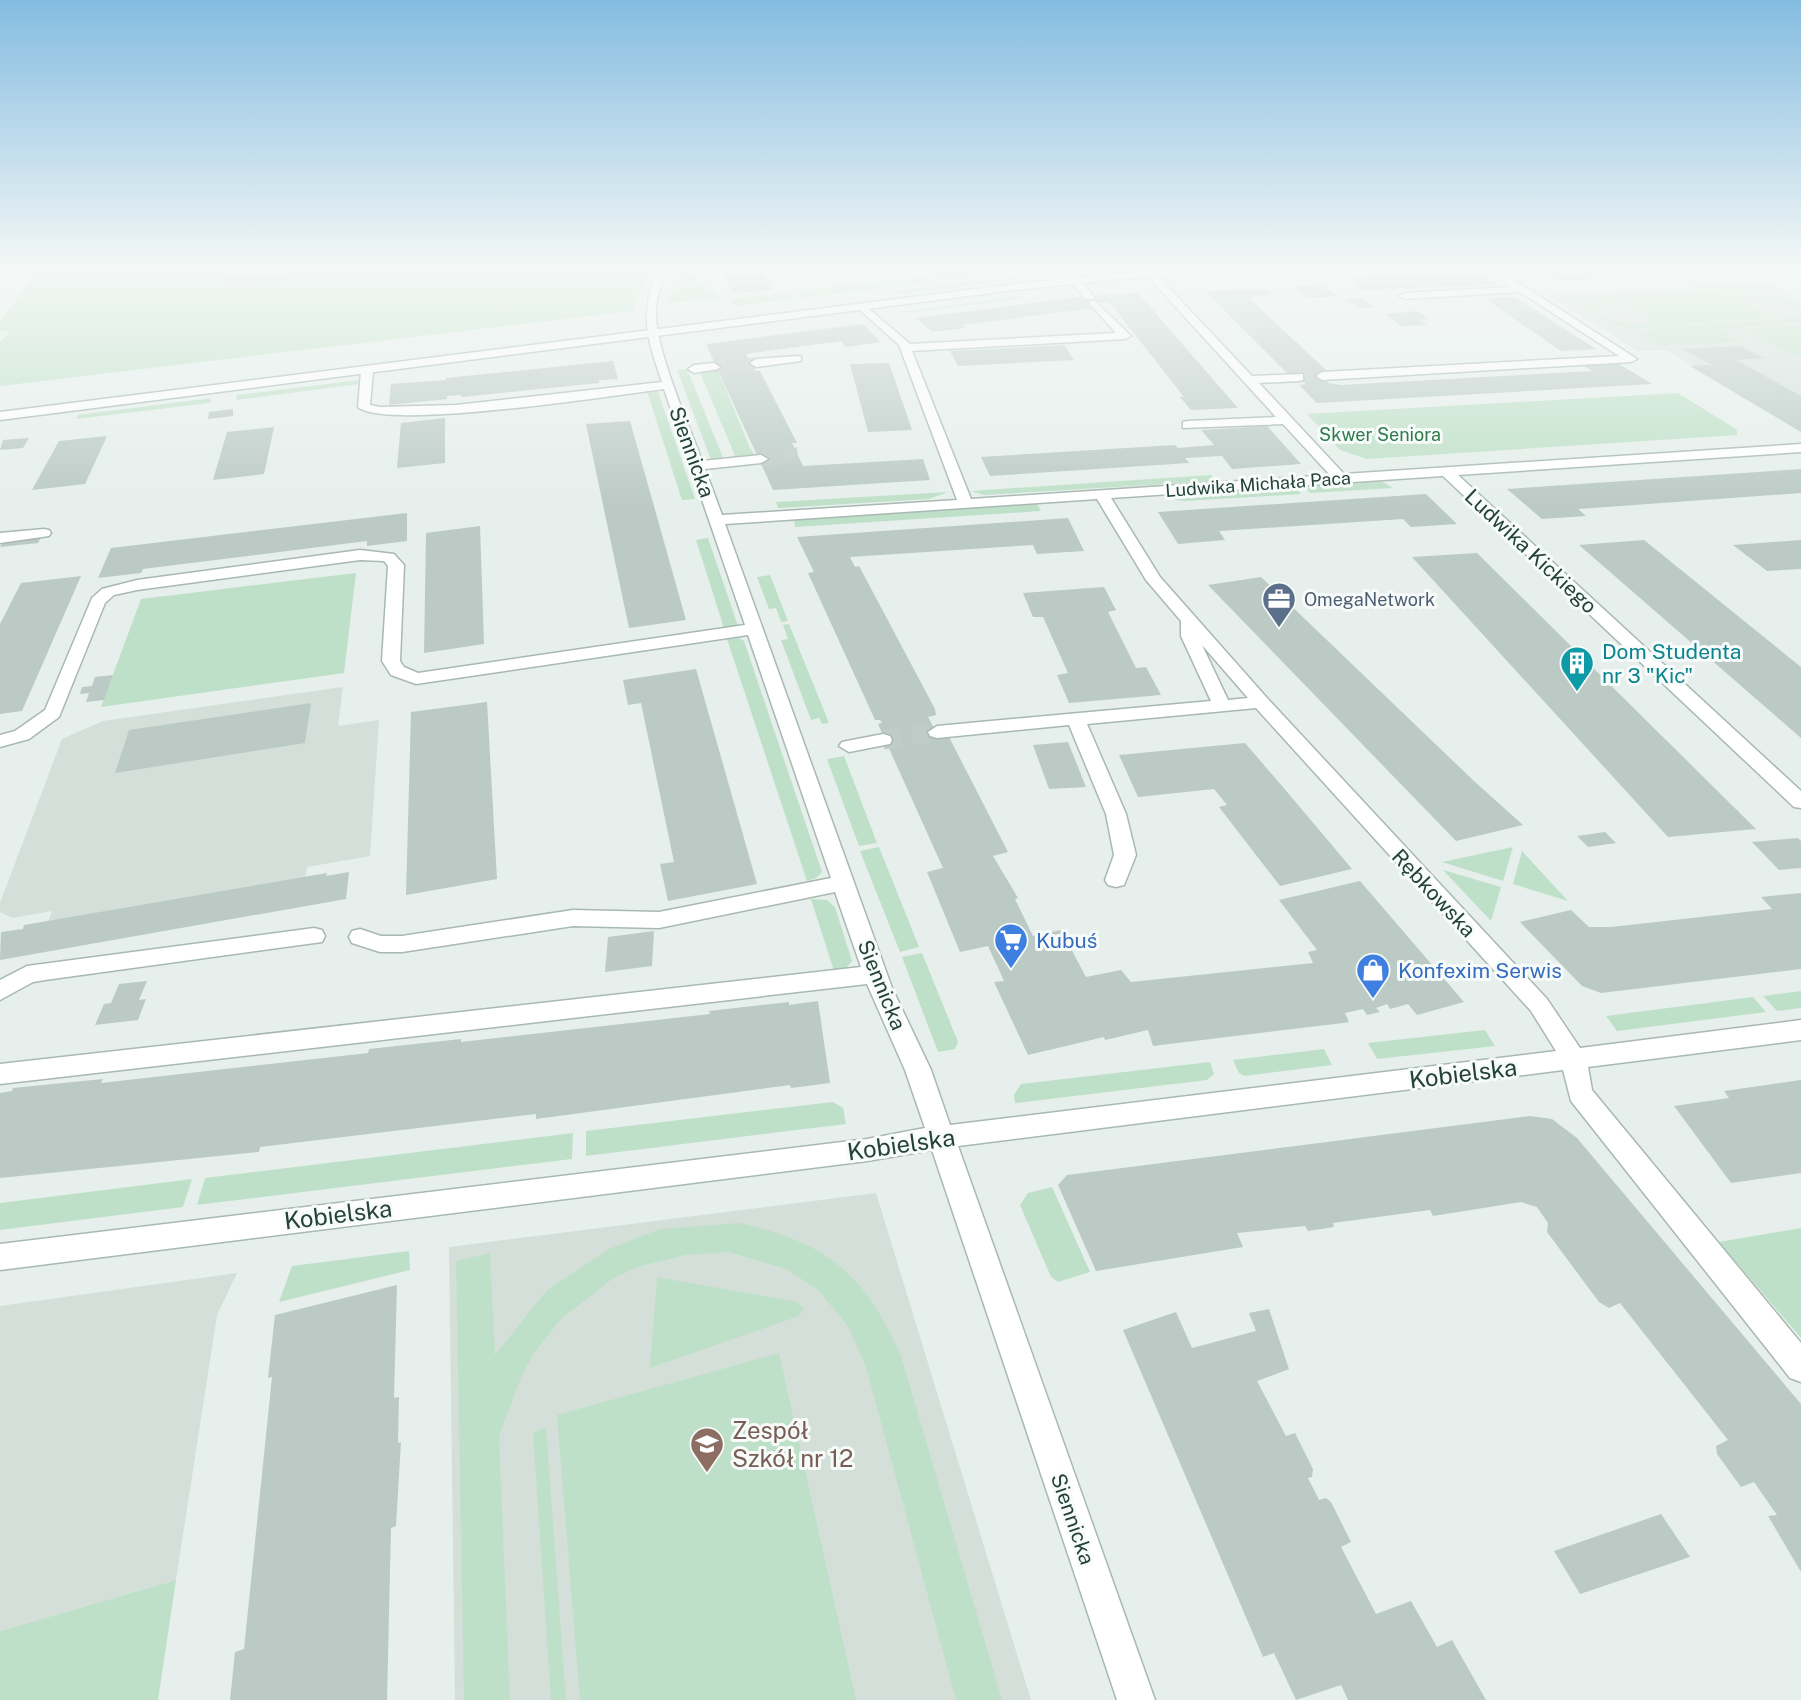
<svg xmlns="http://www.w3.org/2000/svg" width="1801" height="1700" font-family="'Public Sans',sans-serif">
<style>
.built{fill:#d4dfda}
.green{fill:#bfe0c8;fill-rule:evenodd}
.building{fill:#bbcac4}
.lines{fill:none;stroke-linecap:round;stroke-linejoin:round}
.minor-tunnel-far2{stroke:#bfccc8;stroke-width:11;stroke-dasharray:11 5;stroke-linecap:butt}
.minor-tunnel-far1{stroke:#bfccc8;stroke-width:15;stroke-dasharray:15 7;stroke-linecap:butt}
.minor-tunnel{stroke:#bfccc8;stroke-width:19;stroke-dasharray:19 10;stroke-linecap:butt}
.minor-casing{stroke:#a8b8b2;stroke-width:3}
.tertiary-casing{stroke:#a8b8b2;stroke-width:3}
.minor{fill:#fff;fill-rule:evenodd}
.tertiary{fill:#fff;fill-rule:evenodd}
.labels{text-anchor:middle;dominant-baseline:central;stroke-width:6;stroke-linejoin:round;paint-order:stroke}
.far-park-label{font-size:18px;fill:#2d7a4b;stroke:#f7fbf9}
.far-street-label{font-size:18px;fill:#24423a;stroke:#f7fbf9}
.far-service-label{font-size:18px;fill:#4e5e75;stroke:#f7fbf9;text-anchor:start}
.street-label{font-size:21px;fill:#24423a;stroke:#f7fbf9}
.culture-label{font-size:21px;fill:#0d838f;stroke:#f7fbf9;text-anchor:start}
.shop-label{font-size:21px;fill:#366cbe;stroke:#f7fbf9;text-anchor:start}
.near-street-label{font-size:24px;fill:#24423a;stroke:#f7fbf9}
.near-education-label{font-size:24px;fill:#785e54;stroke:#f7fbf9;text-anchor:start}
</style>
<rect width="100%" height="100%" fill="#e6efeb"/>
<!-- built -->
<g class="built">
<path d="M1768,282L1801,299V432L1667,350L1638,351L1548,295Z"/>
<path d="M343,687L338,726L379,720L370,856L307,867L305,877L48,922L52,911L12,918L0,912V903L62,739L103,721Z"/>
<path d="M876,1193L1031,1700H455L449,1247Z"/>
<path d="M237,1273L217,1315L176,1580L0,1631V1306Z"/>
</g>
<!-- green -->
<g class="green">
<path d="M39,269H649L632,311L0,386V342L10,331H0V322Z"/>
<path d="M990,269H1044L940,281L933,275Z"/>
<path d="M685,270L722,298L668,303L672,289L690,287L688,281L677,282L679,287H673Z"/>
<path d="M1054,271L1059,274L902,294L897,291Z"/>
<path d="M928,276L935,282L802,298L797,291Z"/>
<path d="M1752,287L1758,290L1732,292L1767,295L1799,304L1801,321C1755,327 1622,341 1587,313L1586,306L1607,300L1713,293L1562,301L1557,299ZM1749,296L1783,302L1800,313L1794,318L1785,319C1752,321 1610,339 1595,309L1613,303Z"/>
<path d="M789,292L795,299L735,306L729,300Z"/>
<path d="M1020,296L1023,298L911,313L896,312Z"/>
<path d="M1733,297L1775,318L1658,325L1620,304Z"/>
<path d="M1801,326V355H1792L1743,330Z"/>
<path d="M1718,328L1742,341L1660,346L1637,333Z"/>
<path d="M717,368L750,448L756,456L736,458L699,370Z"/>
<path d="M687,369L724,460H711L677,370Z"/>
<path d="M359,380V384L236,400L237,395Z"/>
<path d="M647,391L658,392L695,499L682,500Z"/>
<path d="M1678,393L1739,431H1736L1738,435L1367,459L1340,450L1307,414Z"/>
<path d="M211,398L210,403L76,419L78,415Z"/>
<path d="M1211,475L1215,481L984,495L971,491Z"/>
<path d="M1381,481L1393,488L1310,493L1304,486Z"/>
<path d="M1296,487L1301,494L1186,501L1175,500L1171,495Z"/>
<path d="M948,492L929,499L778,508L776,502Z"/>
<path d="M1037,504L1041,511L795,527L794,520Z"/>
<path d="M708,538L738,626L724,628L696,540Z"/>
<path d="M356,573L344,673L101,707L141,599Z"/>
<path d="M770,575L788,621L781,622L776,608L769,609L757,577Z"/>
<path d="M789,624L829,723L822,724L819,718L811,720L781,640L788,639L783,625Z"/>
<path d="M739,638L744,641L822,872L816,878L807,881L727,639Z"/>
<path d="M844,756L877,843L859,846L827,759Z"/>
<path d="M879,847L919,947L900,952L860,851Z"/>
<path d="M1513,847L1503,881L1442,862Z"/>
<path d="M1522,851L1568,901L1513,884Z"/>
<path d="M1443,870L1501,887L1491,921Z"/>
<path d="M811,899L827,900L835,907L852,961L845,969L834,971Z"/>
<path d="M922,953L958,1042L955,1049L938,1052L902,957Z"/>
<path d="M1801,991V1008L1777,1011L1763,996Z"/>
<path d="M1753,997L1766,1012L1617,1031L1606,1016Z"/>
<path d="M1485,1030L1495,1046L1377,1059L1368,1043Z"/>
<path d="M1324,1049L1332,1065L1245,1076L1239,1073L1233,1060Z"/>
<path d="M1210,1062L1214,1074L1207,1080L1015,1103L1014,1095L1021,1084Z"/>
<path d="M833,1102L843,1108L846,1124L586,1156V1131Z"/>
<path d="M573,1133L572,1159L197,1205L205,1178Z"/>
<path d="M192,1179L183,1207L0,1230V1203Z"/>
<path d="M1052,1187L1090,1272L1058,1282L1051,1277L1020,1205L1028,1193Z"/>
<path d="M739,1223C827,1242 865,1274 901,1356L1002,1700H956L866,1367L848,1326L818,1290L786,1269L729,1252L686,1255L637,1267L612,1279L561,1319L534,1353L522,1375L499,1436L510,1700H464L456,1261L490,1253L495,1355L547,1290L609,1249L660,1229Z"/>
<path d="M1801,1228V1338L1719,1242Z"/>
<path d="M409,1251L410,1270L279,1302L292,1266Z"/>
<path d="M657,1277L797,1302L804,1308L799,1316L650,1368Z"/>
<path d="M779,1353L856,1700H580L557,1415Z"/>
<path d="M546,1428L566,1700H551L533,1432Z"/>
<path d="M176,1580L158,1700H0V1631Z"/>
</g>
<!-- building -->
<g class="building">
<path d="M721,269H761L772,290L732,293Z"/>
<path d="M864,269H904L908,274L869,277Z"/>
<path d="M1540,269H1714V271L1588,277L1593,280L1562,281Z"/>
<path d="M297,270L295,279L223,288L228,276Z"/>
<path d="M1476,271L1497,285L1362,290L1346,278Z"/>
<path d="M1322,285L1337,296L1308,298L1294,286Z"/>
<path d="M1266,289L1273,295L1248,297L1327,371L1316,372L1329,383L1341,385L1592,371L1584,366L1619,364L1652,384L1317,403L1299,385L1306,384L1295,373H1287L1205,291Z"/>
<path d="M1138,293L1238,408L1191,410L1180,397H1184L1111,304L1105,302L1087,304L1094,308L963,325L966,328L932,332L916,318L1077,297Z"/>
<path d="M1515,297L1596,349L1561,351L1484,298Z"/>
<path d="M1363,298L1375,307L1358,308L1347,300Z"/>
<path d="M1418,311L1429,319L1420,320L1427,325L1401,326L1385,314Z"/>
<path d="M863,324L881,342L846,347L841,341L746,354L755,371H760L797,443H792L803,466L923,459L930,480L773,490L706,344Z"/>
<path d="M1064,345L1074,360L958,366L950,351Z"/>
<path d="M1741,346L1764,358L1736,360L1801,396V432L1690,366L1712,365L1683,349Z"/>
<path d="M613,361L618,379L599,380V383L462,397L461,395L447,396V399L389,405L391,384L446,380V378Z"/>
<path d="M889,363L912,430L868,432L850,364Z"/>
<path d="M233,409V416L208,419L209,412Z"/>
<path d="M445,418V463L397,468L401,423Z"/>
<path d="M630,421L686,620L629,628L586,424Z"/>
<path d="M1267,426L1301,464L1232,469L1222,456L1185,458L1189,463L990,476L981,457L1175,445L1178,448L1214,445L1201,430Z"/>
<path d="M274,427L264,474L213,480L227,432Z"/>
<path d="M107,436L85,484L32,490L59,441Z"/>
<path d="M29,438L23,448L0,450L3,440Z"/>
<path d="M1801,469V493L1578,509L1586,516L1542,519L1507,489Z"/>
<path d="M1426,494L1457,524L1411,527L1403,519L1219,531L1225,540L1178,544L1158,512Z"/>
<path d="M407,513V541L367,546V541L143,569L141,573L98,578L111,548Z"/>
<path d="M1068,518L1084,551L1037,554L1033,545L850,557L855,567L859,566L935,709L936,715L928,717L940,739L949,737L1008,852L993,856L1018,898L1015,899L1033,936L1061,930L1086,977L1121,970L1131,982L1313,963L1308,952L1317,950L1279,900L1360,881L1464,1002L1417,1015L1408,1004L1390,1009L1387,1004L1376,1008L1380,1012L1367,1015L1363,1009L1345,1013L1349,1022L1343,1023L1153,1046L1148,1030L1105,1040L1104,1037L1028,1055L994,982L1004,981L988,946L960,952L927,872L943,868L878,724L882,723L880,720H875L808,573L814,572L797,537Z"/>
<path d="M480,526L484,644L424,653L426,533Z"/>
<path d="M42,536L38,543L0,547L5,540Z"/>
<path d="M1644,540L1801,667V738L1579,545Z"/>
<path d="M1801,540V569L1767,571L1733,545Z"/>
<path d="M1477,553L1756,829L1668,837L1412,557Z"/>
<path d="M81,576L22,711L0,714V624L21,583Z"/>
<path d="M1261,577L1475,782L1523,825L1456,841L1208,585Z"/>
<path d="M1104,587L1116,610L1108,612L1136,668L1146,667L1161,695L1069,703L1057,675L1068,673L1043,617H1033L1023,593Z"/>
<path d="M696,669L757,884L668,901L660,864L674,862L641,703L628,705L623,680Z"/>
<path d="M113,675L104,700L86,702L89,693L80,694L82,687L92,686L95,677Z"/>
<path d="M487,702L497,879L406,895L411,712Z"/>
<path d="M311,703L305,743L115,773L129,730Z"/>
<path d="M1068,742L1086,787L1049,789L1033,745Z"/>
<path d="M1245,743L1288,793L1352,869L1280,886L1219,807L1227,805L1214,789L1138,797L1119,755Z"/>
<path d="M1605,832L1616,843L1588,847L1577,836Z"/>
<path d="M1798,838L1801,841V868L1779,870L1752,842Z"/>
<path d="M349,872L346,899L0,960L1,932L23,929L24,925L327,873L326,876Z"/>
<path d="M1801,893V969L1601,993L1582,986L1520,922L1571,910L1589,927H1611L1772,909L1761,897Z"/>
<path d="M654,931L652,966L605,972L608,937Z"/>
<path d="M147,981L139,1000L146,999L138,1020L95,1025L104,1004L111,1003L119,984Z"/>
<path d="M818,1001L830,1083L791,1088L790,1085L536,1119V1114L260,1147L259,1152L0,1178V1093L12,1091L13,1088L103,1079L101,1083L368,1053L369,1049L461,1039V1042L710,1014L709,1011L789,1002V1005Z"/>
<path d="M1801,1080V1173L1731,1183L1674,1106L1729,1098L1724,1091Z"/>
<path d="M1530,1116L1552,1119L1577,1138L1801,1404V1572L1768,1516L1777,1515L1754,1482L1741,1487L1717,1454L1716,1446L1728,1440L1620,1303L1609,1308L1599,1302L1547,1232L1548,1223L1537,1207L1521,1202L1433,1216L1430,1210L1333,1223L1334,1227L1308,1231L1305,1226L1237,1233L1243,1247L1096,1271L1058,1185L1067,1175Z"/>
<path d="M397,1285L394,1398L399,1397L398,1443L401,1442L396,1526L391,1528L387,1700H230L235,1652L244,1649L272,1377L268,1378L275,1315Z"/>
<path d="M1269,1309L1289,1369L1257,1381L1286,1436L1295,1433L1313,1469L1312,1477L1308,1478L1319,1500L1326,1498L1331,1502L1351,1542L1341,1547L1376,1614L1411,1601L1437,1647L1452,1640L1486,1700H1348L1341,1685L1296,1700L1274,1653L1263,1657L1123,1330L1176,1312L1192,1348L1256,1331L1249,1313Z"/>
<path d="M1661,1514L1690,1557L1580,1594L1554,1551Z"/>
</g>
<g class="lines">
<!-- minor-tunnel-far2 -->
<g class="minor-tunnel-far2">
<path d="M714,367L756,363"/>
<path d="M1299,377L1322,376"/>
</g>
<!-- minor-tunnel-far1 -->
<path class="minor-tunnel-far1" d="M761,459L798,455"/>
<!-- minor-tunnel -->
<path class="minor-tunnel" d="M883,740L937,732"/>
<!-- minor casing -->
<g class="minor-casing">
<g id="minor">
<path d="M657,269H667C662,283 656,296 656,311C654,347 689,425 702,461L761,455L768,459L761,463L705,469L722,515L957,500L899,345L859,309L858,307L863,304L910,344L1116,333L1089,303L1094,300L1131,336L1125,339L912,351L971,499L1330,475L1283,424L1183,428V422L1188,421L1276,417L1141,269H1151L1252,376L1303,374V380L1299,381L1259,383L1344,474L1801,444V452L1458,475L1801,791V808L1794,807L1443,476L1111,498L1160,577L1267,698L1547,999L1580,1048L1801,1020V1040L1588,1067L1592,1090L1801,1343V1382L1790,1378L1571,1101L1563,1070L958,1146L1155,1700H1117L932,1150L867,1161L0,1270V1244L867,1139L925,1128L905,1070L867,984L0,1084V1064L861,967L835,892L659,928L573,926L402,952H380L352,943L349,937L352,931L360,929L381,936H402L573,910L659,912L831,878L748,635L416,684L391,675L382,661L388,566L384,561L360,560L137,590L114,595L105,603L59,717L29,739L0,747V735L15,731L45,710L92,598L102,589L137,580L360,550L394,554L404,565L400,661L404,667L418,673L745,625L664,389C616,395 387,431 358,407L361,371L367,367L373,371L370,405L380,407L456,405L662,382C646,335 640,317 657,269ZM1097,499L1146,580L1181,621V636L1211,701L937,726L928,732L930,736L937,738L1069,725L1106,814L1114,855L1105,880L1108,885L1116,887L1124,885L1136,855L1126,814L1087,724L1256,708L1531,1011L1556,1051L950,1125L931,1070L892,988L725,524ZM1202,645L1248,698L1228,700Z"/>
<path d="M1486,269H1497L1637,359L1631,362L1322,380L1316,376L1322,372L1619,356L1520,292L1404,299L1399,296L1404,293L1511,287Z"/>
<path d="M1789,269H1801V275Z"/>
<path d="M1071,278H1079L1094,297L1093,299H1085L1070,280Z"/>
<path d="M797,356L801,357V361L756,367L750,363L756,359Z"/>
<path d="M714,363L720,367L718,369L694,373L688,369L694,365Z"/>
<path d="M44,529L49,530L51,533L49,536L0,543V533Z"/>
<path d="M883,734L890,736L892,740L890,744L849,752L839,746L842,742Z"/>
<path d="M314,928L322,930L325,936L322,942L45,980L33,982L0,1000V980L27,966Z"/>
</g>
</g>
<!-- tertiary casing -->
<g class="tertiary-casing">
<path id="tertiary" d="M1202,269H1255L1250,272L1120,279L1007,291L0,420V412L1007,285L1120,273Z"/>
</g>
<!-- minor -->
<use href="#minor" class="minor"/>
<!-- tertiary -->
<use href="#tertiary" class="tertiary"/>
</g>
<!-- sky -->
<linearGradient id="sky" x2="0" y2="1"><stop stop-color="#84bce0"/><stop offset="0.53" stop-color="#f4f8f6"/><stop offset="1" stop-color="#f4f8f6" stop-opacity="0"/></linearGradient>
<rect width="1801" height="507" fill="url(#sky)"/>
<!-- icons -->
<defs>
<g id="office-pin" transform="scale(1.75)"><path d="M0 17L-7.5 6A9.5 9.5 0 1 1 7.5 6Z" fill="#5c6f8a" stroke="#f7fbf9"/><path d="M-6-3h4V-5.5h4V-3h4V5H-6ZM-1-4.5V-3h2v-1.5ZM-6 0V1H6V0Z" fill="#fff"/></g>
<g id="building-pin" transform="scale(1.75)"><path d="M0 17L-7.5 6A9.5 9.5 0 1 1 7.5 6Z" fill="#0f9aa8" stroke="#f7fbf9"/><path d="M-4-6H4V6H1V3H-1V6H-4ZM-2.5-4.3h1.7v1.8h-1.7ZM.8-4.3h1.7v1.8H.8ZM-2.5-1h1.7V.8h-1.7ZM.8-1h1.7V.8H.8Z" fill="#fff"/></g>
<g id="supermarket-pin" transform="scale(1.75)"><path d="M0 17L-7.5 6A9.5 9.5 0 1 1 7.5 6Z" fill="#3f7fe0" stroke="#f7fbf9"/><path d="M-6-5.5h2.5l.6 2H6L4.5 2H-2.5L-4.4-4H-6ZM-1.5 3.2a1.3 1.3 0 1 0 .1 0ZM3 3.2a1.3 1.3 0 1 0 .1 0Z" fill="#fff"/></g>
<g id="shop-pin" transform="scale(1.75)"><path d="M0 17L-7.5 6A9.5 9.5 0 1 1 7.5 6Z" fill="#3f7fe0" stroke="#f7fbf9"/><path d="M-5-2.5h2.3a2.7 3.5 0 0 1 5.4 0H5L5.5 6h-11ZM-1.5-2.5h3a1.5 2.3 0 0 0-3 0Z" fill="#fff"/></g>
<g id="school-pin" transform="scale(1.75)"><path d="M0 17L-7.5 6A9.5 9.5 0 1 1 7.5 6Z" fill="#8d6e63" stroke="#f7fbf9"/><path d="M0-5L7-2L0 1L-7-2ZM-4 1L0 2.5L4 1V4Q0 6-4 4Z" fill="#fff"/></g>
</defs>
<g fill-rule="evenodd">
<use href="#office-pin" x="1279" y="599"/>
<use href="#building-pin" x="1577" y="663"/>
<use href="#supermarket-pin" x="1011" y="940"/>
<use href="#shop-pin" x="1373" y="970"/>
<use href="#school-pin" x="707" y="1444"/>
</g>
<g class="labels">
<!-- far-park labels -->
<g class="far-park-label">
<text x="1380" y="434">Skwer Seniora</text>
</g>
<!-- far-street labels -->
<g class="far-street-label">
<text transform="translate(1258 484) rotate(-4)">Ludwika Michała Paca</text>
</g>
<!-- far-service labels -->
<g class="far-service-label">
<text x="1304" y="599">OmegaNetwork</text>
</g>
<!-- street labels -->
<g class="street-label">
<text transform="translate(692 452) rotate(70)">Siennicka</text>
<text transform="translate(1531 551) rotate(43)">Ludwika Kickiego</text>
<text transform="translate(1434 893) rotate(47)">Rębkowska</text>
<text transform="translate(882 985) rotate(68)">Siennicka</text>
<text transform="translate(1073 1519) rotate(71)">Siennicka</text>
</g>
<!-- culture labels -->
<g class="culture-label">
<text x="1602" y="651">Dom Studenta<tspan x="1602" dy="24">nr 3 "Kic"</tspan></text>
</g>
<!-- shop labels -->
<g class="shop-label">
<text x="1036" y="940">Kubuś</text>
<text x="1398" y="970">Konfexim Serwis</text>
</g>
<!-- near-street labels -->
<g class="near-street-label">
<text transform="translate(1463 1073) rotate(-7)">Kobielska</text>
<text transform="translate(901 1144) rotate(-8)">Kobielska</text>
<text transform="translate(338 1214) rotate(-7)">Kobielska</text>
</g>
<!-- near-education labels -->
<g class="near-education-label">
<text x="732" y="1430">Zespół<tspan x="732" dy="28">Szkół nr 12</tspan></text>
</g>
</g>
</svg>
